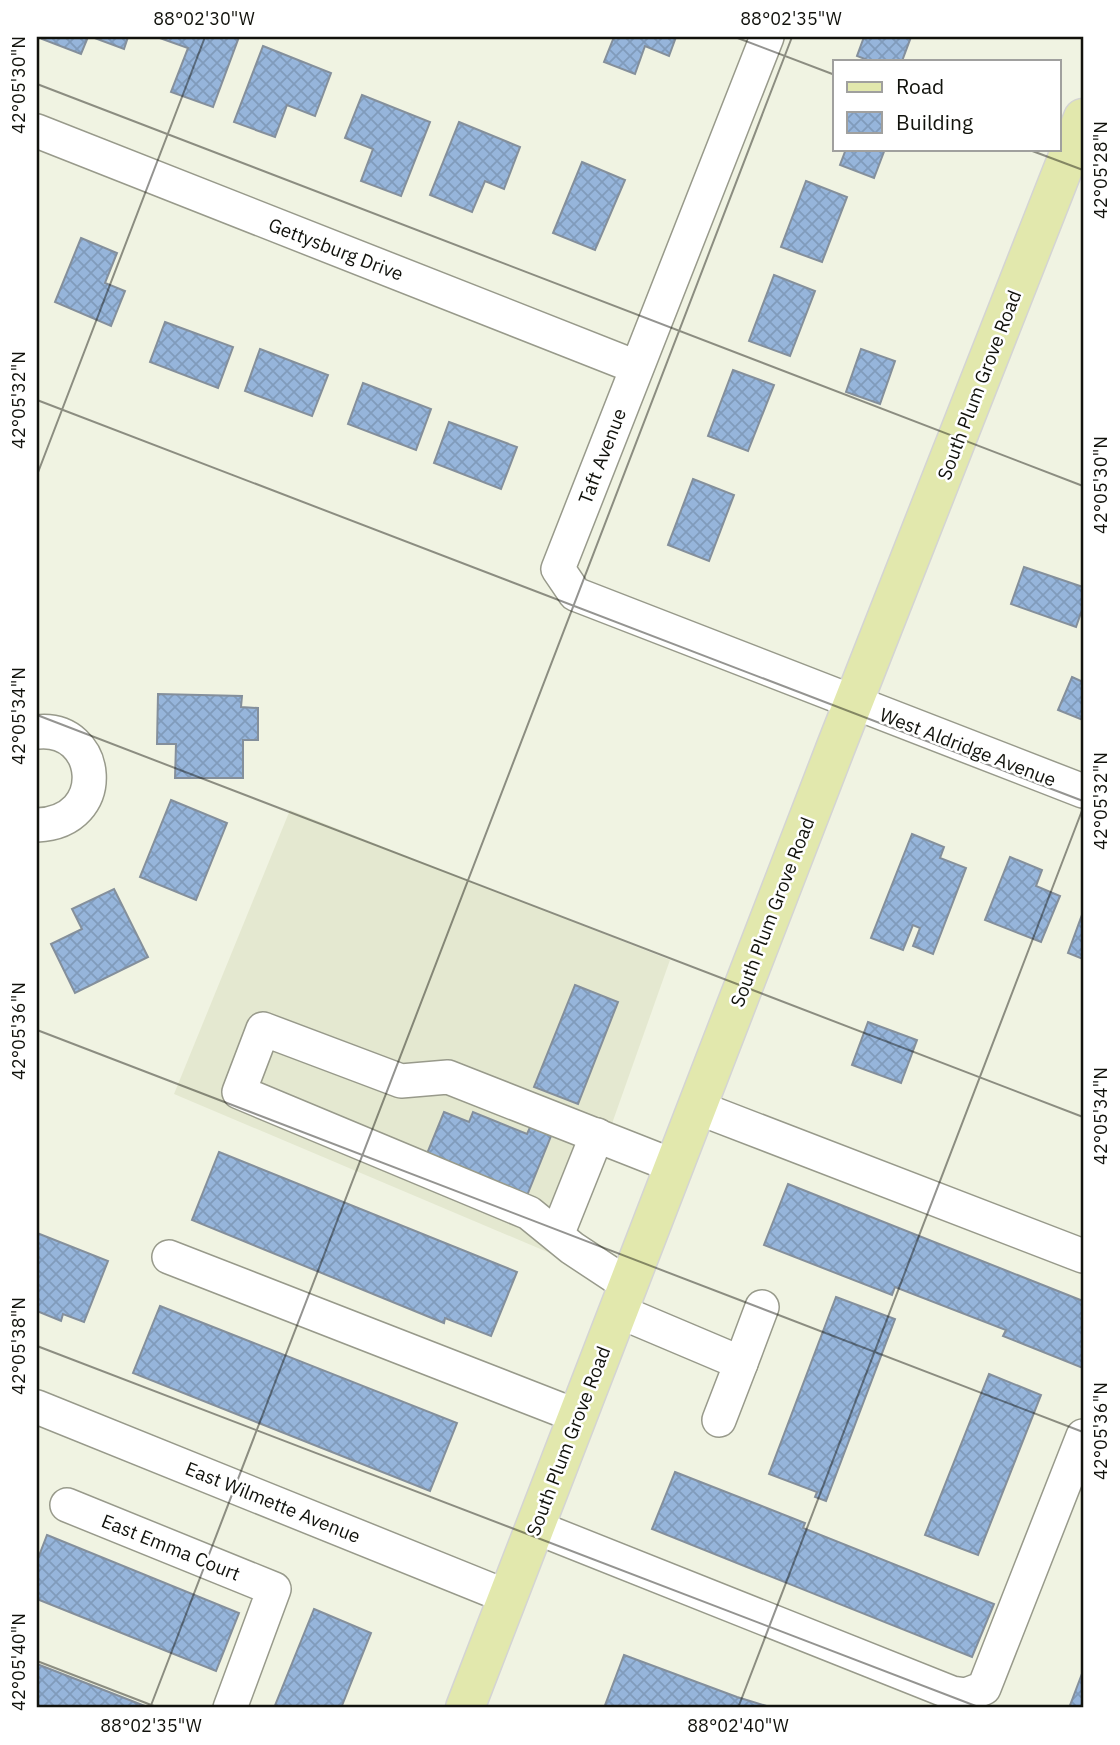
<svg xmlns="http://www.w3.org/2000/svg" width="1120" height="1745" font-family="'IBM Plex Sans',sans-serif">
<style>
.built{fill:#e4e8d0}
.building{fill:url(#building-cross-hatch);stroke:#848f9b;stroke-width:2}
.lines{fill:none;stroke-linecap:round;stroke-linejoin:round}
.minor-casing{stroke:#989a8b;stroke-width:36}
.major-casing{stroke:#d4d4d3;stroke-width:41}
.minor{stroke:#fff;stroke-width:33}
.major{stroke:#e2e8ad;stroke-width:38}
.ticks{fill:none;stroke:#11120c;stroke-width:2;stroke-opacity:0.45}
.labels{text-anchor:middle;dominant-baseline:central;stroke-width:5;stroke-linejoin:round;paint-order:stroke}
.street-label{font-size:19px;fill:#11120c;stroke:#fff}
.neatline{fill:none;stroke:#11120c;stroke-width:2.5}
.ticks-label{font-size:18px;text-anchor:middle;fill:#11120c}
</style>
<defs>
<pattern id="building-cross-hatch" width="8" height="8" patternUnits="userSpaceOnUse" patternTransform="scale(1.75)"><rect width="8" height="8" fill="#96b5db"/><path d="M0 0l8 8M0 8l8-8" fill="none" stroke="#809bbb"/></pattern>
</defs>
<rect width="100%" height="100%" fill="#f0f3e2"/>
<!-- built -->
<path class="built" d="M290,810L670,960L564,1259L174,1094Z"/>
<!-- building -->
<g class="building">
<path d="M43,37H88L81,54L42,39Z"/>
<path d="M92,37H128L124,49Z"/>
<path d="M157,37H239L213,107L171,92L188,48Z"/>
<path d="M614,37H676L669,56L645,46L635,74L604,62Z"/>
<path d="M864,37H911L902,61H870L857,56Z"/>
<path d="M263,46L331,73L315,116L287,105L275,137L234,122Z"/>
<path d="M362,95L430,122L401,196L361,181L373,149L345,138Z"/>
<path d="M459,122L520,147L504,189L485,181L472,212L430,195Z"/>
<path d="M846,149H885L874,178L840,165Z"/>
<path d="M582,162L625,180L595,250L553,233Z"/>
<path d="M806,181L847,197L822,262L781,247Z"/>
<path d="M81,238L117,253L105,283L125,291L111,326L55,302Z"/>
<path d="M774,275L815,291L790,356L749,341Z"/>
<path d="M165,322L233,347L218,388L150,362Z"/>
<path d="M260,349L328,375L312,416L245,391Z"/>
<path d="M861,349L895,361L880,404L846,392Z"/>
<path d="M733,370L774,385L748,451L708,436Z"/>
<path d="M363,383L431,409L416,450L348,424Z"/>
<path d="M449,422L517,447L501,489L434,463Z"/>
<path d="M693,479L734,495L709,561L668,545Z"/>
<path d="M1024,567L1083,587V607L1076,627L1011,604Z"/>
<path d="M1072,677L1083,682V720L1058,710Z"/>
<path d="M158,694L242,696L241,707L258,708V740H243V778H175L176,744H157Z"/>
<path d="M171,800L227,823L196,900L140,877Z"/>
<path d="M912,834L944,847L940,858L966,868L933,954L913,946L920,928L913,925L903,950L871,938Z"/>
<path d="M1010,857L1042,870L1036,886L1060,896L1041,942L985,920Z"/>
<path d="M114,889L148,957L75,993L51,944L82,929L72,909Z"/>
<path d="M1083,912V959L1068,953Z"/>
<path d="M575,985L618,1002L578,1104L534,1087Z"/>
<path d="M868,1022L917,1040L901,1083L852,1065Z"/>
<path d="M444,1112L469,1122L473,1112L527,1134L532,1123L553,1131L526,1198L426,1156Z"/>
<path d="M219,1152L517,1272L491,1336L445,1318L444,1323L192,1220Z"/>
<path d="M788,1184L1083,1301V1368L1003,1336L1006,1330L895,1287L892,1295L764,1245Z"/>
<path d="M37,1233L108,1261L84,1322L63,1314L61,1321L37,1311Z"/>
<path d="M836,1297L895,1319L826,1501L815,1497L817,1492L769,1474Z"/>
<path d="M160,1306L457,1423L430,1491L133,1373Z"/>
<path d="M989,1374L1041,1395L978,1555L925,1535Z"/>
<path d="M675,1472L805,1523L803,1528L994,1604L972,1657L652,1529Z"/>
<path d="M47,1535L239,1613L216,1671L37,1599V1561Z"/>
<path d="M314,1609L371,1633L341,1708H274Z"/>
<path d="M624,1655L737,1697L773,1708H604Z"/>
<path d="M37,1664L150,1708H37Z"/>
<path d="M1083,1671V1708H1069Z"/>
</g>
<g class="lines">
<!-- minor casing -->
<g class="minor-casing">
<g id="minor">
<path d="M767,37L558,569L575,594L1083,791"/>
<path d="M37,131L636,367"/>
<path d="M37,732C101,725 112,822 37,825"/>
<path d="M696,1107L1083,1256"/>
<path d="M557,1235L597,1135"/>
<path d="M169,1257L577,1416"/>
<path d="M628,1285L572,1248L529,1213L239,1092L263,1029L401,1081L448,1077L674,1166"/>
<path d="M618,1311L741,1363L719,1420"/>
<path d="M741,1363L762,1307"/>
<path d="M37,1407L508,1597"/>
<path d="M67,1505L274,1589L230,1708"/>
<path d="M535,1527L952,1693L966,1695L984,1688L1083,1436"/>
</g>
</g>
<!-- major casing -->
<g class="major-casing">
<path id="major" d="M465,1708L837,744L1083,118"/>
</g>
<!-- minor -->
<use href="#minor" class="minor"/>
<!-- major -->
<use href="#major" class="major"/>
</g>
<!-- ticks -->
<path class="ticks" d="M735,37L835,75M37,84L1083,486M1027,149L1083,170M37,400L1083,801M37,475L205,37M37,715L1083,1117M37,1030L1083,1432M37,1346L981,1708M37,1661L159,1708M150,1708L792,37M738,1708L1083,808"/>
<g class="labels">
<!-- street labels -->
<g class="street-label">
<text transform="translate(336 249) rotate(21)">Gettysburg Drive</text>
<text transform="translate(979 385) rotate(-69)">South Plum Grove Road</text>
<text transform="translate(602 456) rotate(-69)">Taft Avenue</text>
<text transform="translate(968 747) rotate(21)">West Aldridge Avenue</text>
<text transform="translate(772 912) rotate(-69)">South Plum Grove Road</text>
<text transform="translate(568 1441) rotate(-69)">South Plum Grove Road</text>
<text transform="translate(273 1502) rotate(22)">East Wilmette Avenue</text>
<text transform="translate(171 1547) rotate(22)">East Emma Court</text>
</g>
</g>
<!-- border -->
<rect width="1120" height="1745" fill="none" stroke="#ffffff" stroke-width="77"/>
<!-- legend -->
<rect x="833" y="60" width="228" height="91" fill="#ffffff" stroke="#a0a09e" stroke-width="2"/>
<rect x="847" y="82" width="35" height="10" fill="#e2e8ad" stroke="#a0a09e" stroke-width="2"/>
<text x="896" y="94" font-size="21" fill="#11120c">Road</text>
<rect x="847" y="112" width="35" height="21" fill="url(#building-cross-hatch)" stroke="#a0a09e" stroke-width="2"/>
<text x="896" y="130" font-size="21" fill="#11120c">Building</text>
<rect x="38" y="38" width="1044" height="1668" class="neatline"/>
<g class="ticks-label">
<text x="204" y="25">88°02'30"W</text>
<text x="791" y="25">88°02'35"W</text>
<text transform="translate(19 85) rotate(-90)" y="6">42°05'30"N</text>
<text transform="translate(1101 170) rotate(-90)" y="6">42°05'28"N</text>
<text transform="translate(19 400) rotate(-90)" y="6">42°05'32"N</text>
<text transform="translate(1101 485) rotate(-90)" y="6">42°05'30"N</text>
<text transform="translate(19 716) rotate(-90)" y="6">42°05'34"N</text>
<text transform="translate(1101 801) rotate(-90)" y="6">42°05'32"N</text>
<text transform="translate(19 1031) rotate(-90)" y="6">42°05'36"N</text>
<text transform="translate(1101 1116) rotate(-90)" y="6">42°05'34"N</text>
<text transform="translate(19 1346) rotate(-90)" y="6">42°05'38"N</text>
<text transform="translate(1101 1431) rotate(-90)" y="6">42°05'36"N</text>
<text transform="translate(19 1662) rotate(-90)" y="6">42°05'40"N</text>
<text x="151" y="1732">88°02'35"W</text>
<text x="738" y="1732">88°02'40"W</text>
</g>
</svg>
